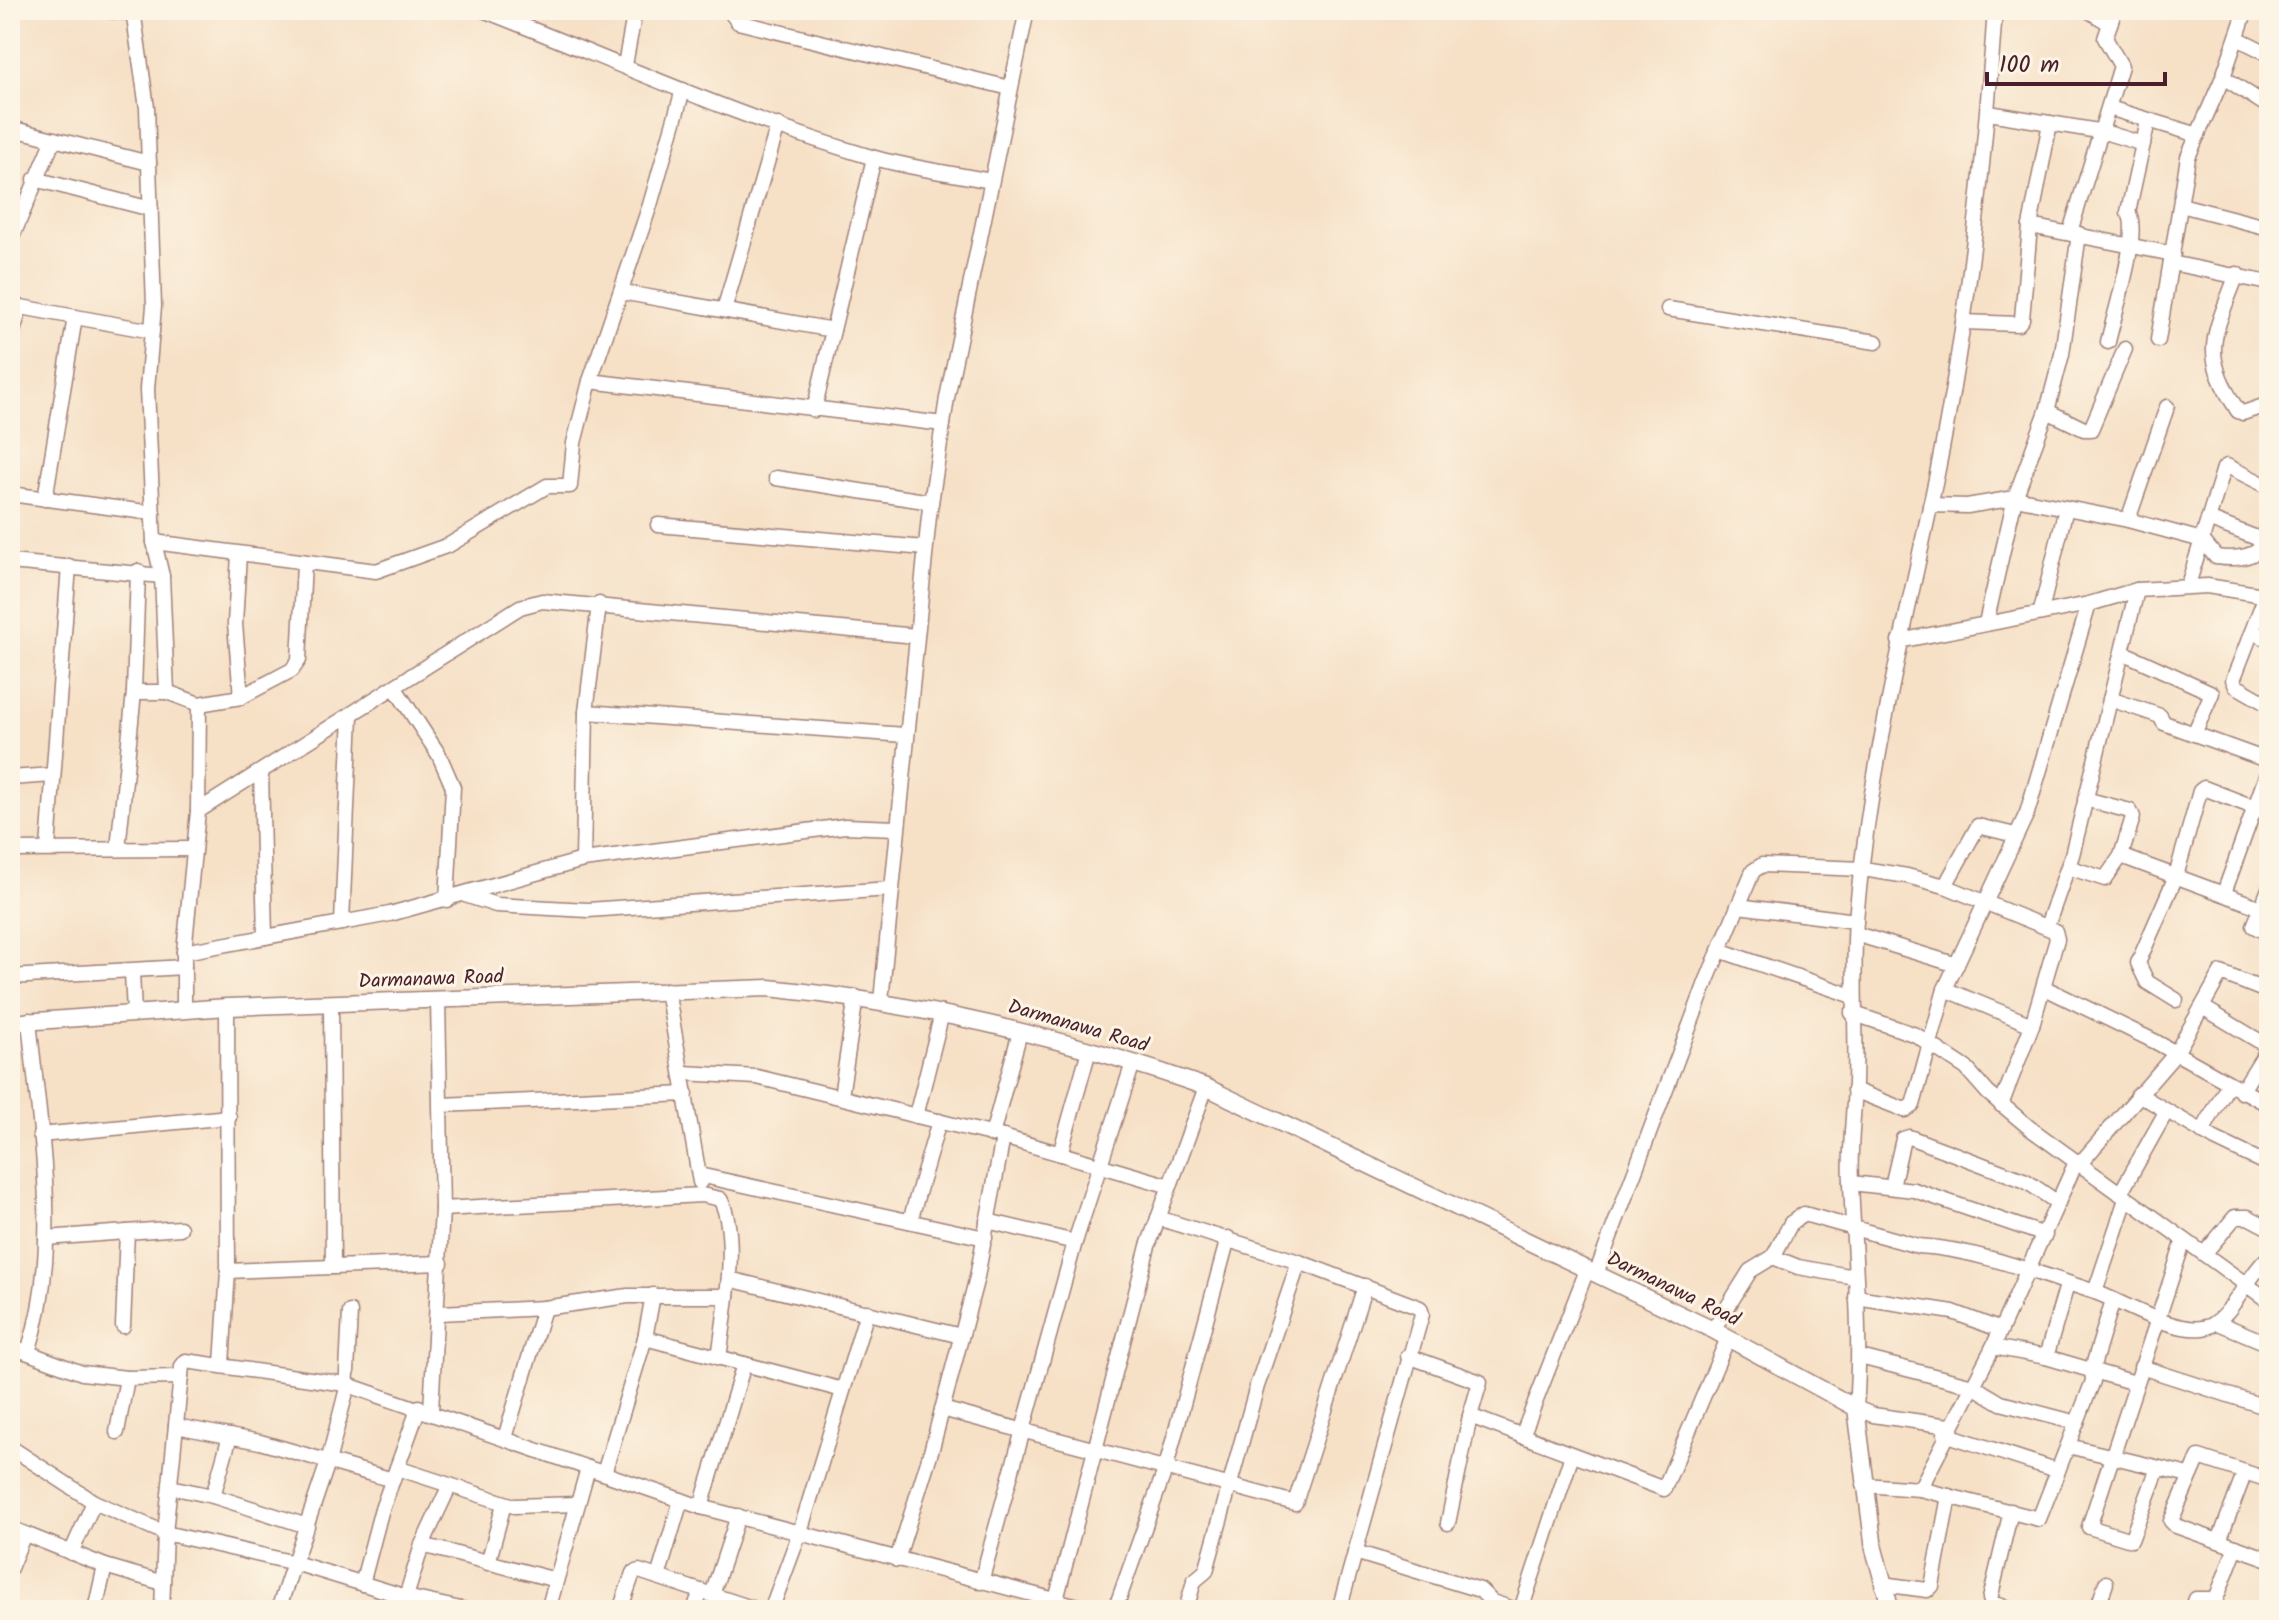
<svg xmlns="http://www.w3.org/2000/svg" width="2279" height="1620" font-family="Kalam,sans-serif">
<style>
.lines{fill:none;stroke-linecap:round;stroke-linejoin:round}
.minor-casing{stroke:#a08078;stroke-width:17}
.tertiary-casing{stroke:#a08078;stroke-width:19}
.minor{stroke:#fff;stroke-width:14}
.tertiary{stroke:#fff;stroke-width:16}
.labels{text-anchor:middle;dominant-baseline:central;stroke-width:6;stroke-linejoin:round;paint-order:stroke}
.street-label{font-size:20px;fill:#4a1f2b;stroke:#fcf5e5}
</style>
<rect width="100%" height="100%" fill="#fcf5e5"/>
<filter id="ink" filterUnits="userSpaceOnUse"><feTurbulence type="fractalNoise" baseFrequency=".0125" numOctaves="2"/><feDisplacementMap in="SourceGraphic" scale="16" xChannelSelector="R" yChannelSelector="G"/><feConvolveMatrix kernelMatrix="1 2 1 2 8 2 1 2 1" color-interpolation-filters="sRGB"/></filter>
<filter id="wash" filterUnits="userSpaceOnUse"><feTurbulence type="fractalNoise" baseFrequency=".006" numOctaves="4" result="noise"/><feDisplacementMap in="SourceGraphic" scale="32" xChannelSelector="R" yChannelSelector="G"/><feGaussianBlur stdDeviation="1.8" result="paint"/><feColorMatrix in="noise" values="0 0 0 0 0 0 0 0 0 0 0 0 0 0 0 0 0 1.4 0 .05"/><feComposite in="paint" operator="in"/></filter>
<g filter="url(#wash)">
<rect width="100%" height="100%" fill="#f6e0c6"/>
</g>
<g filter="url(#ink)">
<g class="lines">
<!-- minor casing -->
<g class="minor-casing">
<g id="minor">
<path d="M101,10L133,13"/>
<path d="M133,10L147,108L154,306L147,389L154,542L162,576L167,692"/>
<path d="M483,10C612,60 738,118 871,157C909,168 951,173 990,181"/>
<path d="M729,10L738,22L1010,88"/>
<path d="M2087,10L2109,23"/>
<path d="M2237,38L2269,54"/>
<path d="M625,65L635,10"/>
<path d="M2223,77L2269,107"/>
<path d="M2109,108L2198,135"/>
<path d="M1989,113L2104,132L2143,144"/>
<path d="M10,128L149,163"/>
<path d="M35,179L151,209"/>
<path d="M2181,205L2269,228"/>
<path d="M2030,226L2173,254"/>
<path d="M2070,232L2121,66L2105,38L2115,10"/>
<path d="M10,242L54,139"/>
<path d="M2171,263L2269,283"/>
<path d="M2237,274C2214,337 2199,351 2238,411L2243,413L2269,404"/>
<path d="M621,292L833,330"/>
<path d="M10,305L152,331"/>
<path d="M1668,309L1876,342"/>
<path d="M724,310L778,125"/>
<path d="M1963,322L2018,324L2022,319L2030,226L2050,123"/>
<path d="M2158,340L2188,157L2223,77L2246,10"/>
<path d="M10,341L20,308"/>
<path d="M2108,342C2113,318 2142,229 2128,212L2148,121"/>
<path d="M590,381L943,424"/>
<path d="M814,410L874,158"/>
<path d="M2047,411L2084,429H2091L2125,349"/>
<path d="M776,478L931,502"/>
<path d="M10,494L153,513"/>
<path d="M45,499L75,317"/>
<path d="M1930,505L1967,506L2015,498L2128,520L2202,540L2216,557C2231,559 2245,559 2258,551L2269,524"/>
<path d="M2208,519L2262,540"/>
<path d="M2128,520L2167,407"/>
<path d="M658,525L925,548"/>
<path d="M154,542L376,571L449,545L547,486H570L574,443L590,381L650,205L683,90"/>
<path d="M239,554L235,624L241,697"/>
<path d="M10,562L162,576"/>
<path d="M2188,585L2224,468L2227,466L2269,487"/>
<path d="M2266,595L2233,680L2236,686L2269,705"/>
<path d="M2041,611L2066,508"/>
<path d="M1986,623L2015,498L2047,411L2062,354L2079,234"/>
<path d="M2253,632L2269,640"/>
<path d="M1899,641L2089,604L2137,590L2207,586L2269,596"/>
<path d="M2122,652L2212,693L2194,734"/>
<path d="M395,688L439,755L453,787L447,900"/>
<path d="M134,692H167L199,704L241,697L292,670L299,660L304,564"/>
<path d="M2110,699L2160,716L2164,723L2269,761"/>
<path d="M586,712L905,735"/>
<path d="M261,772L265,937"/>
<path d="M10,778L53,775"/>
<path d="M198,811L520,607L542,601L916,636"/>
<path d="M48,848L69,566"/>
<path d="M118,849L134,692L138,571"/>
<path d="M10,850L194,849"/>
<path d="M2121,856L2261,908"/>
<path d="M583,860L586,712L599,604"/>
<path d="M2068,867L2105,879L2121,856L2133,817L2130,811L2085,799"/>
<path d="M1945,886L1978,826L2015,835"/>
<path d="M2269,889L2254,926L2269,934"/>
<path d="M2224,893L2269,768"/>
<path d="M465,895L496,905L588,910L890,889"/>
<path d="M1738,906L1856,921"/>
<path d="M342,923L351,715"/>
<path d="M2047,926L2072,855L2137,590"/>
<path d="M1856,934L1957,965"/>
<path d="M1719,950L1853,996"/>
<path d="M184,952L390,914L583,860L845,826L896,828"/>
<path d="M132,973L134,1013"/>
<path d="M10,977L184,967"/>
<path d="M2045,988L2156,1042L2269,1105"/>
<path d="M1945,989L2032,1025"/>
<path d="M667,990L700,1182"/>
<path d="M2176,1000L2147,982L2138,963L2176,876L2200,791L2204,788L2269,813"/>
<path d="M881,1001L929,516L947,398L1027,10"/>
<path d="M331,1004L333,1267"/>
<path d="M2204,1008L2269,1047"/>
<path d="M184,1010V952L198,811L199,704"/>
<path d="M1852,1013L1916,1035L1966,1068L1988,1093L2031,1129L2269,1301"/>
<path d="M683,1073L757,1077L1003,1137L1170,1186"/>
<path d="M1854,1090L1905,1110L1913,1105L1945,989L2027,813L2089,604"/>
<path d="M2241,1092L2269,1047"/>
<path d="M2138,1094L2215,1139L2269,1165"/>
<path d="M841,1096L856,997"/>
<path d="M441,1105L686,1094"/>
<path d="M916,1116L942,1013"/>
<path d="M2202,1132L2228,1085"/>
<path d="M40,1135L229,1117"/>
<path d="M992,1135L1020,1032"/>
<path d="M1060,1154L1089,1050"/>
<path d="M699,1175L985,1238"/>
<path d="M1851,1183L1914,1190L2045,1235"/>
<path d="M1892,1186L1903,1139L1909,1137L2026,1181L2058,1203"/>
<path d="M2120,1194L2166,1112"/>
<path d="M442,1209L702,1195L720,1199C740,1234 724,1318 719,1358"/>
<path d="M1158,1218L1299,1262L1420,1308L1422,1314L1339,1610"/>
<path d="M910,1221L939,1121"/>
<path d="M987,1221L1075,1242"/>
<path d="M46,1238L180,1228"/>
<path d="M2204,1254L2235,1217H2248L2269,1228"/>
<path d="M1773,1257L1798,1267L1855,1277"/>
<path d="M228,1271L441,1263"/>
<path d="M1596,1274L1707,980L1753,871L1762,865L1863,869L1907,876L1945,886L2055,931L2057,939L2032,1025L2001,1105"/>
<path d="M729,1279L961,1336"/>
<path d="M2095,1292L2126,1199"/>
<path d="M1856,1297L1953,1312L2001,1330"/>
<path d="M439,1313L544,1308L628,1296H727"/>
<path d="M2216,1322L2269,1344"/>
<path d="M123,1326L127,1232"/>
<path d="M1713,1330L1750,1271L1773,1257L1791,1223L1804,1214L1918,1246C1976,1249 2039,1274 2095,1292C2123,1302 2180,1338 2210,1326C2232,1316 2249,1273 2269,1257"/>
<path d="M645,1338L843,1390"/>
<path d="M10,1346L82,1373L127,1378L181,1377"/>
<path d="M1993,1347L2046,1357L2135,1383"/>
<path d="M28,1352C63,1247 39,1127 29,1020"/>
<path d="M1408,1356L1480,1382L1470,1416L1448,1523"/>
<path d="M1860,1357L1973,1386L2001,1403L2077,1423"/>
<path d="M2046,1357L2067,1285"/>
<path d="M222,1364L228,1271L227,1007"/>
<path d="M2141,1367L2269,1408"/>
<path d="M942,1409L1295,1503L1365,1286"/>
<path d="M431,1411L442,1209L438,1000"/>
<path d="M1470,1416L1664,1489L1728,1338"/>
<path d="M176,1426L260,1442L393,1480"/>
<path d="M1949,1426L1873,1415L1856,1408C1862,1333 1854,1258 1851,1182C1849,1149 1854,1116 1855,1083C1857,1029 1852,975 1856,920C1869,769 1906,622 1937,474C1968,321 1984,165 1995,10"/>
<path d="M117,1432L127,1378"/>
<path d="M1945,1434L2056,1470"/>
<path d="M1522,1436L1587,1270"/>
<path d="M505,1438L544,1308"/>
<path d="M2068,1446L2189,1475"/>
<path d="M10,1447L94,1502L165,1533L295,1563L406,1597L465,1610"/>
<path d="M397,1468L514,1506L577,1504"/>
<path d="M2158,1468L2131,1540L2089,1527L2184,1240"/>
<path d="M604,1473L645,1338L653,1295"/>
<path d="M2269,1480L2199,1457L2171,1521L2176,1526L2269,1559"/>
<path d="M1864,1485L1920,1489L2039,1519L2093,1381L2092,1369L2113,1300"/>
<path d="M170,1487L213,1496L307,1526"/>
<path d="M1920,1489L1993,1347L2076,1162L2084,1159L2176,1053L2221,973L2269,992"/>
<path d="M213,1496L230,1436"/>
<path d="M701,1507L744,1364"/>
<path d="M2011,1511L1990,1599L1994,1604L2016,1610"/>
<path d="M10,1528L105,1566L163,1583"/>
<path d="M2219,1541L2245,1472"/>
<path d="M422,1545L556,1580"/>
<path d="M1355,1552L1480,1590L1492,1602L1516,1610"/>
<path d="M71,1553L94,1502"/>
<path d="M897,1560L932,1448L977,1277L1003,1137"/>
<path d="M488,1563L504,1504"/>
<path d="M10,1568L24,1534"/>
<path d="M658,1577L681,1500"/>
<path d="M981,1582L1075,1242L1133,1063"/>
<path d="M362,1584L381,1512L419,1407"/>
<path d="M1882,1584L1927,1590L1932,1586L1949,1496"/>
<path d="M712,1595L738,1516"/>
<path d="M406,1597L422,1545L449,1487"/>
<path d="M1056,1600L1148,1246L1206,1087"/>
<path d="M95,1610L105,1566"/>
<path d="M162,1610L165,1533L182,1366L186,1361L345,1384L701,1507L1093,1610"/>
<path d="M278,1610L328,1462L346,1392L350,1312"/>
<path d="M548,1610L588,1468"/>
<path d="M620,1610L633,1573L639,1571L758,1610"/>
<path d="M694,1610L701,1591"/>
<path d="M771,1610L800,1532L867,1312"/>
<path d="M832,1610H842"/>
<path d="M1115,1610L1166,1467L1228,1238"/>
<path d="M1186,1610L1194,1581L1206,1571L1257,1386L1299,1262"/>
<path d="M1521,1610L1572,1455"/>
<path d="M2097,1610L2106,1583"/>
<path d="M2192,1610L2196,1599H2216L2236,1547"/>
<path d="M2268,1610L2269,1606"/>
</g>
</g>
<!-- tertiary casing -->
<g class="tertiary-casing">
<path id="tertiary" d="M10,1023L227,1007L769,988C918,1003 1064,1037 1206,1087L1713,1330L1856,1408L1874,1549L1891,1610"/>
</g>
<!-- minor -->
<use href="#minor" class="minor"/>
<!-- tertiary -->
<use href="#tertiary" class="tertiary"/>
</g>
</g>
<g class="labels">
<!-- street labels -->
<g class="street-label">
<text transform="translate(431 980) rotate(-2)">Darmanawa Road</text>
<text transform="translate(1078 1027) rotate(16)">Darmanawa Road</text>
<text transform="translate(1673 1290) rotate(26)">Darmanawa Road</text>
</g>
</g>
<!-- margin -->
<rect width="2279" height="1620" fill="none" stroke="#fcf5e5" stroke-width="40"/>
<!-- scale -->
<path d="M1987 72v12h178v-12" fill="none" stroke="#4a1f2b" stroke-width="4"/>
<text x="1999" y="72" font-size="24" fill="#4a1f2b" stroke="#fcf5e5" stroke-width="6" paint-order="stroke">100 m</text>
</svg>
